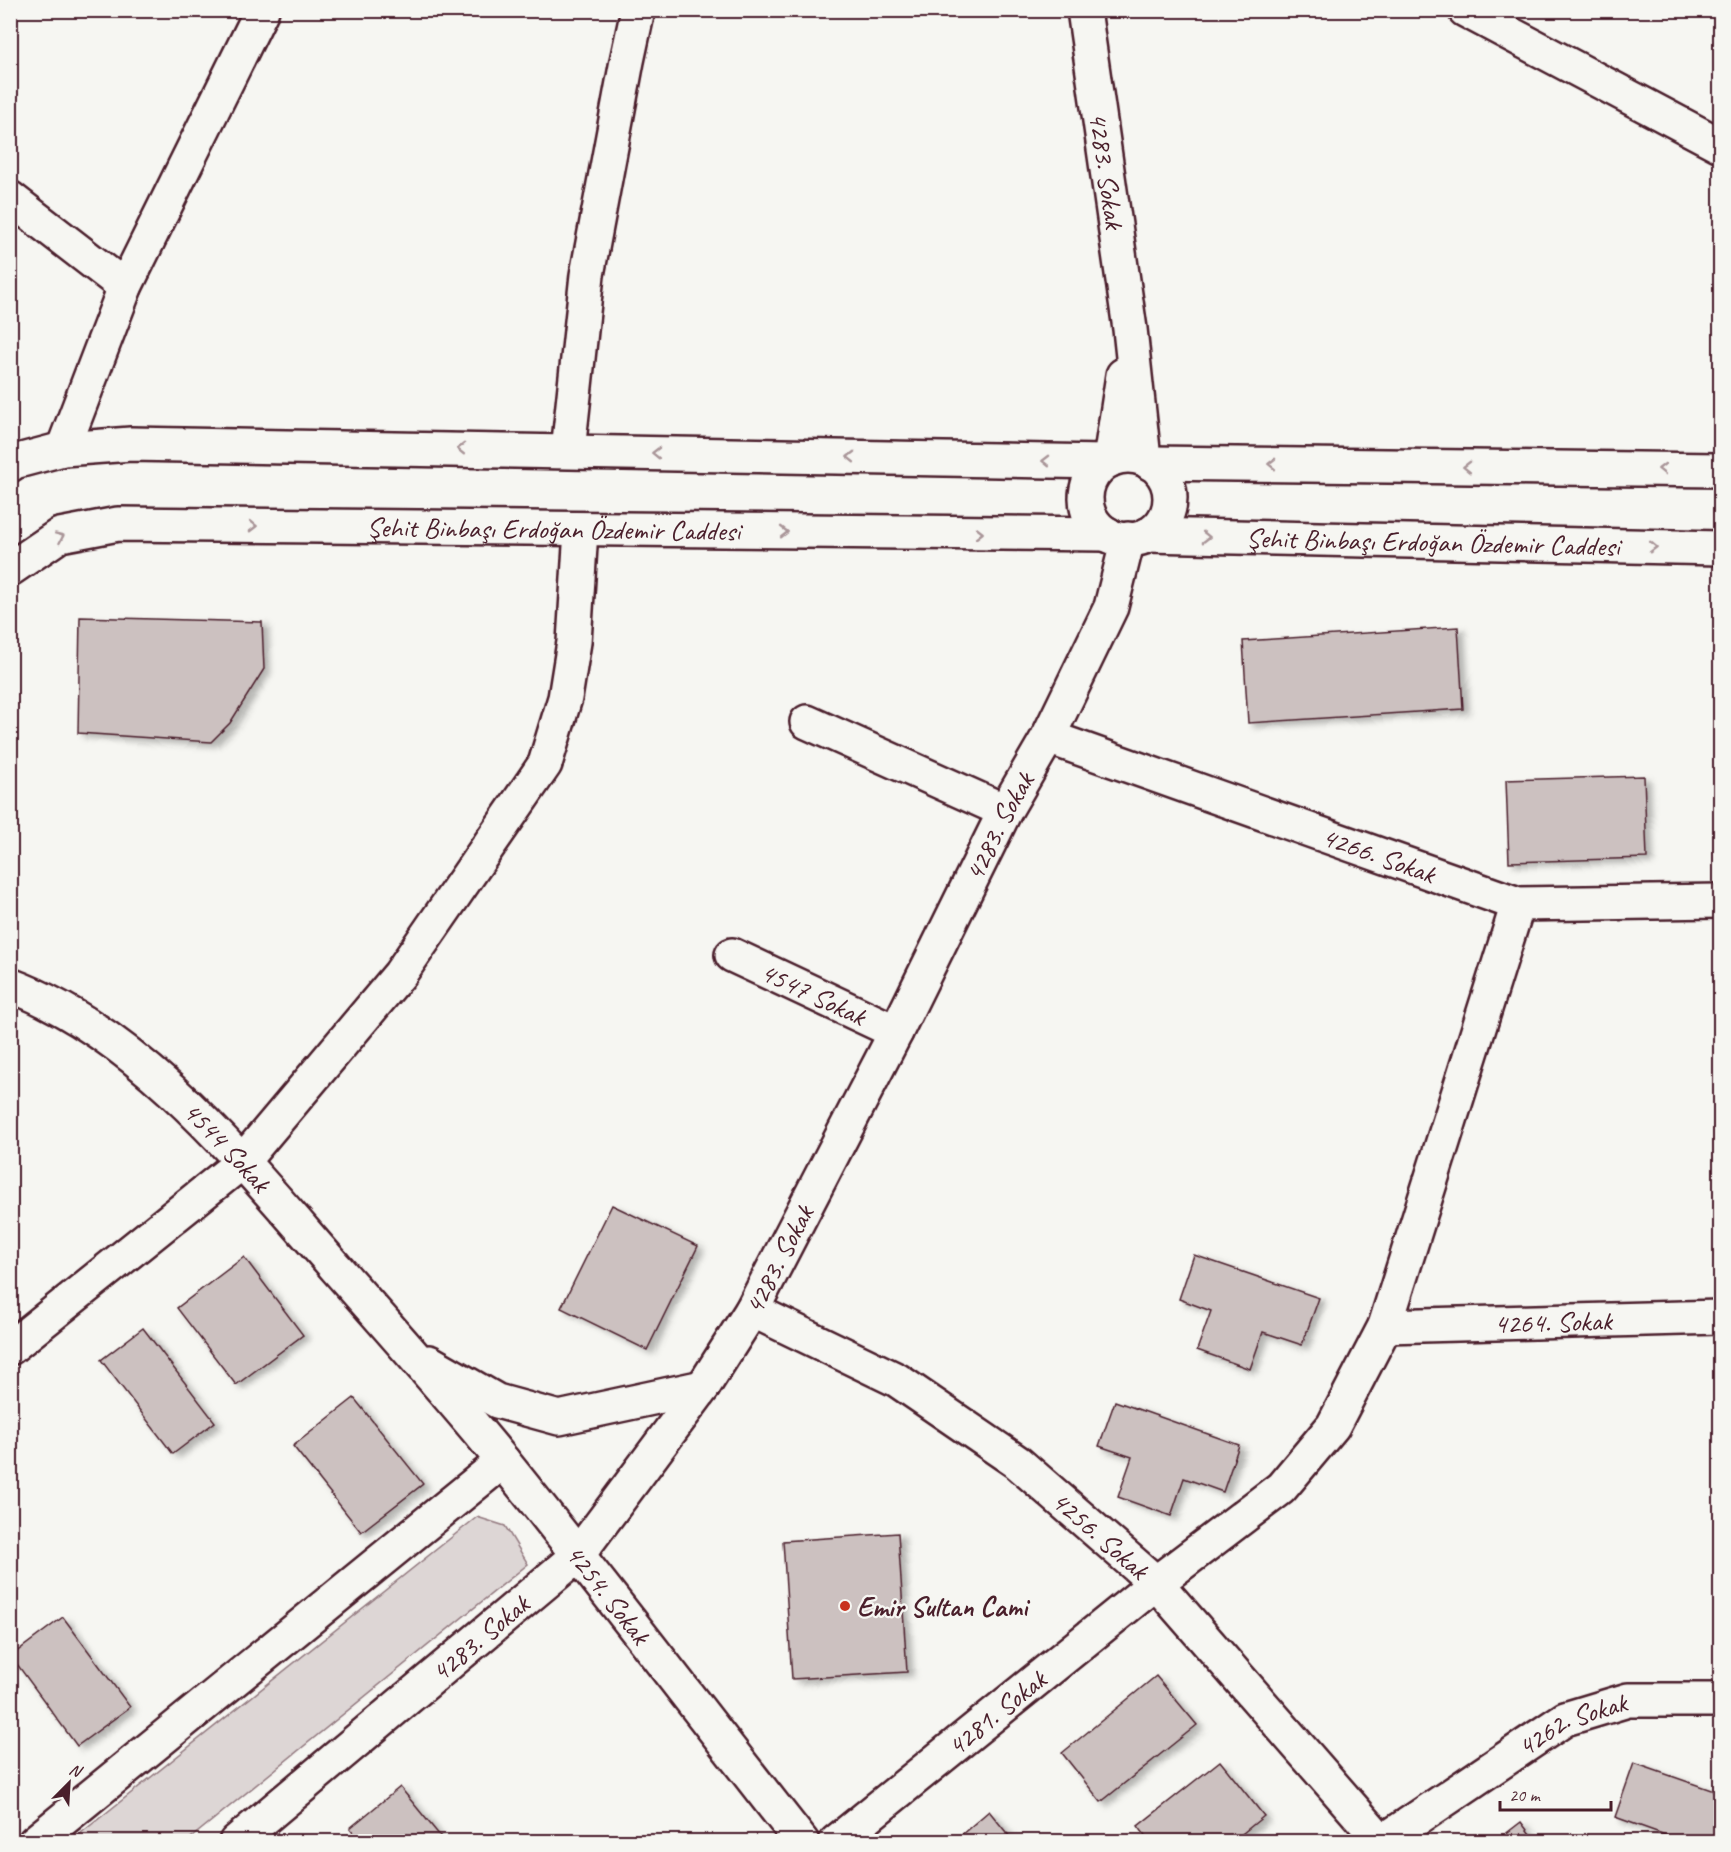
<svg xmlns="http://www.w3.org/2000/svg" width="1731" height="1852" font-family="Caveat,sans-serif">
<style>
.green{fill:#ddd6d5;stroke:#947a80;stroke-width:1.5}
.building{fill:#ccc1c0;stroke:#4a1f2b;stroke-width:1.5;filter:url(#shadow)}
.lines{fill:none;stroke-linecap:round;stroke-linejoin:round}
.street-casing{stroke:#4a1f2b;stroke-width:38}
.secondary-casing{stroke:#4a1f2b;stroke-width:38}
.street{stroke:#f6f6f2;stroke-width:33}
.secondary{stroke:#f6f6f2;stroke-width:33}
.oneway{stroke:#a99598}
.poi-dot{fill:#c8321e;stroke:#f6f6f2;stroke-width:2}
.labels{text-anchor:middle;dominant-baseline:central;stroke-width:4.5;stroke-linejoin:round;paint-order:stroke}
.street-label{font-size:28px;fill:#4a1f2b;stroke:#f6f6f2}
.poi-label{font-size:28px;font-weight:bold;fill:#4a1f2b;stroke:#f6f6f2;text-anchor:start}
</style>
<defs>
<filter id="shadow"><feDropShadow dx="6" dy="4" stdDeviation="3" flood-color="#0004"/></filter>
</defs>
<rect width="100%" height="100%" fill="#f6f6f2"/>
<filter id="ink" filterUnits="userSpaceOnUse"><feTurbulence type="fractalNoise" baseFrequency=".0167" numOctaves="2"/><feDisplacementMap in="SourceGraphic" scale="12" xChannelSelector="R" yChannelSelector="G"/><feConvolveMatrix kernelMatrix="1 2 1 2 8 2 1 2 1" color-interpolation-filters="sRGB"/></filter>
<g filter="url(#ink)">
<!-- green -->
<path class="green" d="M477,1517L505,1526L528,1564L187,1841H71Z"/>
<!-- building -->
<g class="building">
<path d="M80,617L262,622L264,669L230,723L211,742L78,733Z"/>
<path d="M1458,627L1463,709L1248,723L1243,641Z"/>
<path d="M1644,776L1647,858L1509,862L1506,780Z"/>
<path d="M612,1205L698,1246L647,1350L561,1308Z"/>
<path d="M1194,1255L1319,1298L1302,1345L1263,1332L1250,1369L1197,1350L1211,1311L1179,1299Z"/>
<path d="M244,1257L303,1335L236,1385L177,1308Z"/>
<path d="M143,1328L215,1422L173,1454L101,1360Z"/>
<path d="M354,1398L423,1484L361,1532L293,1446Z"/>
<path d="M1115,1401L1239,1445L1223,1492L1184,1478L1171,1516L1118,1497L1132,1457L1099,1446Z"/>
<path d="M898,1533L907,1672L792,1679L783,1541Z"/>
<path d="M63,1617L130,1707L77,1746L11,1656Z"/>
<path d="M1156,1676L1197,1725L1101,1802L1062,1753Z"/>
<path d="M1220,1761L1264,1816L1232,1842H1150L1138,1826Z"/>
<path d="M1634,1763L1720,1793V1842H1685L1615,1817Z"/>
<path d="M400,1787L445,1842H361L350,1828Z"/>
<path d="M989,1811L1014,1842H953Z"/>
<path d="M1521,1822L1536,1842H1495Z"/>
</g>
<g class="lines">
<!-- street casing -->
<g class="street-casing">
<g id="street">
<path id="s1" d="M1084,10L1130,329L1144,459"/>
<path d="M1465,10L1720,145"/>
<path d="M10,198L125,287"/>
<path d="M63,449L125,287L262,10"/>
<path d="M568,451L587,275L627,61L638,10"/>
<path d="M1110,460L1123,375"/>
<path d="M807,722L1005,811"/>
<path id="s2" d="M1048,737L1518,904L1720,901"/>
<path id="s3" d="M732,955L896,1032"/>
<path id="s4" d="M10,985C142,1034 246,1166 337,1269C393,1332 449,1395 503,1461C604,1586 702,1715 802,1842"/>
<path id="s5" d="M752,1310L897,1380L1017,1462L1156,1583L1382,1842"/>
<path id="s6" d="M1385,1326L1720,1317"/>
<path d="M10,1348L242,1162L400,974L545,764L565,698L574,642L581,530"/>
<path d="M429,1362L497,1401L559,1418L703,1387"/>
<path d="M35,1842L503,1461"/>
<path id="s7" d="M236,1842L577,1556L703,1387L752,1310L896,1032L1005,811L1048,737L1111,607L1128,539"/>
<path id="s8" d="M836,1842L1156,1583L1281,1488L1333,1426L1385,1326L1518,904"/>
<path id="s9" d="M1382,1842L1565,1719L1628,1700H1720"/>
</g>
</g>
<!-- secondary casing -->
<g class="secondary-casing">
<g id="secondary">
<circle cx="1128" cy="498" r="42"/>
<path d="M1150,463L1720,470"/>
<path d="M10,465L14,462L63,449L131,444L1104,462"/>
<path id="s10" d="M1147,535L1720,548"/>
<path id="s11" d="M10,569L60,535L118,524L1107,534"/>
</g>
</g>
<!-- street -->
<use href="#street" class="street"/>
<!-- secondary -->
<use href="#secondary" class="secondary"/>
</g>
<!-- one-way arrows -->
<defs><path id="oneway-chevron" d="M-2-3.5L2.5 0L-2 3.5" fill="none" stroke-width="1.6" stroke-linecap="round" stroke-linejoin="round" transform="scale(1.5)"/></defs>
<g class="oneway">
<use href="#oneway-chevron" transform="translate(461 449) rotate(-179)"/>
<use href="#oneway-chevron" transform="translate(656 453) rotate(-179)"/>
<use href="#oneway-chevron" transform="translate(851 457) rotate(-179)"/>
<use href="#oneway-chevron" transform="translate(1046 461) rotate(-179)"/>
<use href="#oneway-chevron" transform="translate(1272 464) rotate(-179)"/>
<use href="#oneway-chevron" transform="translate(1467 467) rotate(-179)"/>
<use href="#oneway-chevron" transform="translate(1662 469) rotate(-179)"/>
<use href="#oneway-chevron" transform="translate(253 526) rotate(1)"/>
<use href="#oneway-chevron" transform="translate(784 532)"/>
<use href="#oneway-chevron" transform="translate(979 533)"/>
<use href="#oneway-chevron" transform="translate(60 537) rotate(-24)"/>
<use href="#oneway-chevron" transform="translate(1206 537) rotate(1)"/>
<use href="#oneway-chevron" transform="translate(1653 547) rotate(1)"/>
</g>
</g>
<!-- markers -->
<circle class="poi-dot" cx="845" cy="1606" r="6"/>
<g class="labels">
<!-- street labels -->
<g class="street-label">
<text stroke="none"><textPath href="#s1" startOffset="162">4283. Sokak</textPath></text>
<text stroke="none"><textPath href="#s11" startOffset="555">Şehit Binbaşı Erdoğan Özdemir Caddesi</textPath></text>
<text stroke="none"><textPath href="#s10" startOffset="286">Şehit Binbaşı Erdoğan Özdemir Caddesi</textPath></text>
<text stroke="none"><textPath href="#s7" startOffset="1290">4283. Sokak</textPath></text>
<text stroke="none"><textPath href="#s2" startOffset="351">4266. Sokak</textPath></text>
<text stroke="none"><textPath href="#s3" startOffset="90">4547 Sokak</textPath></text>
<text stroke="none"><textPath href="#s4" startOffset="273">4544 Sokak</textPath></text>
<text stroke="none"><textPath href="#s7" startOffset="804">4283. Sokak</textPath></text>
<text stroke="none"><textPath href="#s6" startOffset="168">4264. Sokak</textPath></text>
<text stroke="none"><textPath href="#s5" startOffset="417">4256. Sokak</textPath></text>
<text stroke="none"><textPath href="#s4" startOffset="861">4254. Sokak</textPath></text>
<text stroke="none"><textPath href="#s7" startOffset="318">4283. Sokak</textPath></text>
<text stroke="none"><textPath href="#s8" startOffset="206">4281. Sokak</textPath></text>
<text stroke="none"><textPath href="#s9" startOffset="225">4262. Sokak</textPath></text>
</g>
<!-- poi labels -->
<g class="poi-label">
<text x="857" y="1606">Emir Sultan Cami</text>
</g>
</g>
<!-- margin -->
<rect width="1731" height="1852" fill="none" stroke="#f6f6f2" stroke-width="36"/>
<rect x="18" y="18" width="1695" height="1816" fill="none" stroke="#4a1f2b" stroke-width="2" filter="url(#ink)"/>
<!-- north arrow -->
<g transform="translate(69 1783) rotate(24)" stroke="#f6f6f2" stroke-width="4.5" paint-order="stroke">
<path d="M0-4.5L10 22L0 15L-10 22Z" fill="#4a1f2b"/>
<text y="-9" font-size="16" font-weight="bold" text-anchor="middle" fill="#4a1f2b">N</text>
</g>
<!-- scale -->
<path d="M1500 1801v9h111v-9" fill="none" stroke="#4a1f2b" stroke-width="3"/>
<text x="1509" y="1801" font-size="18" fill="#4a1f2b" stroke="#f6f6f2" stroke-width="4.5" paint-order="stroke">20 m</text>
</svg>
